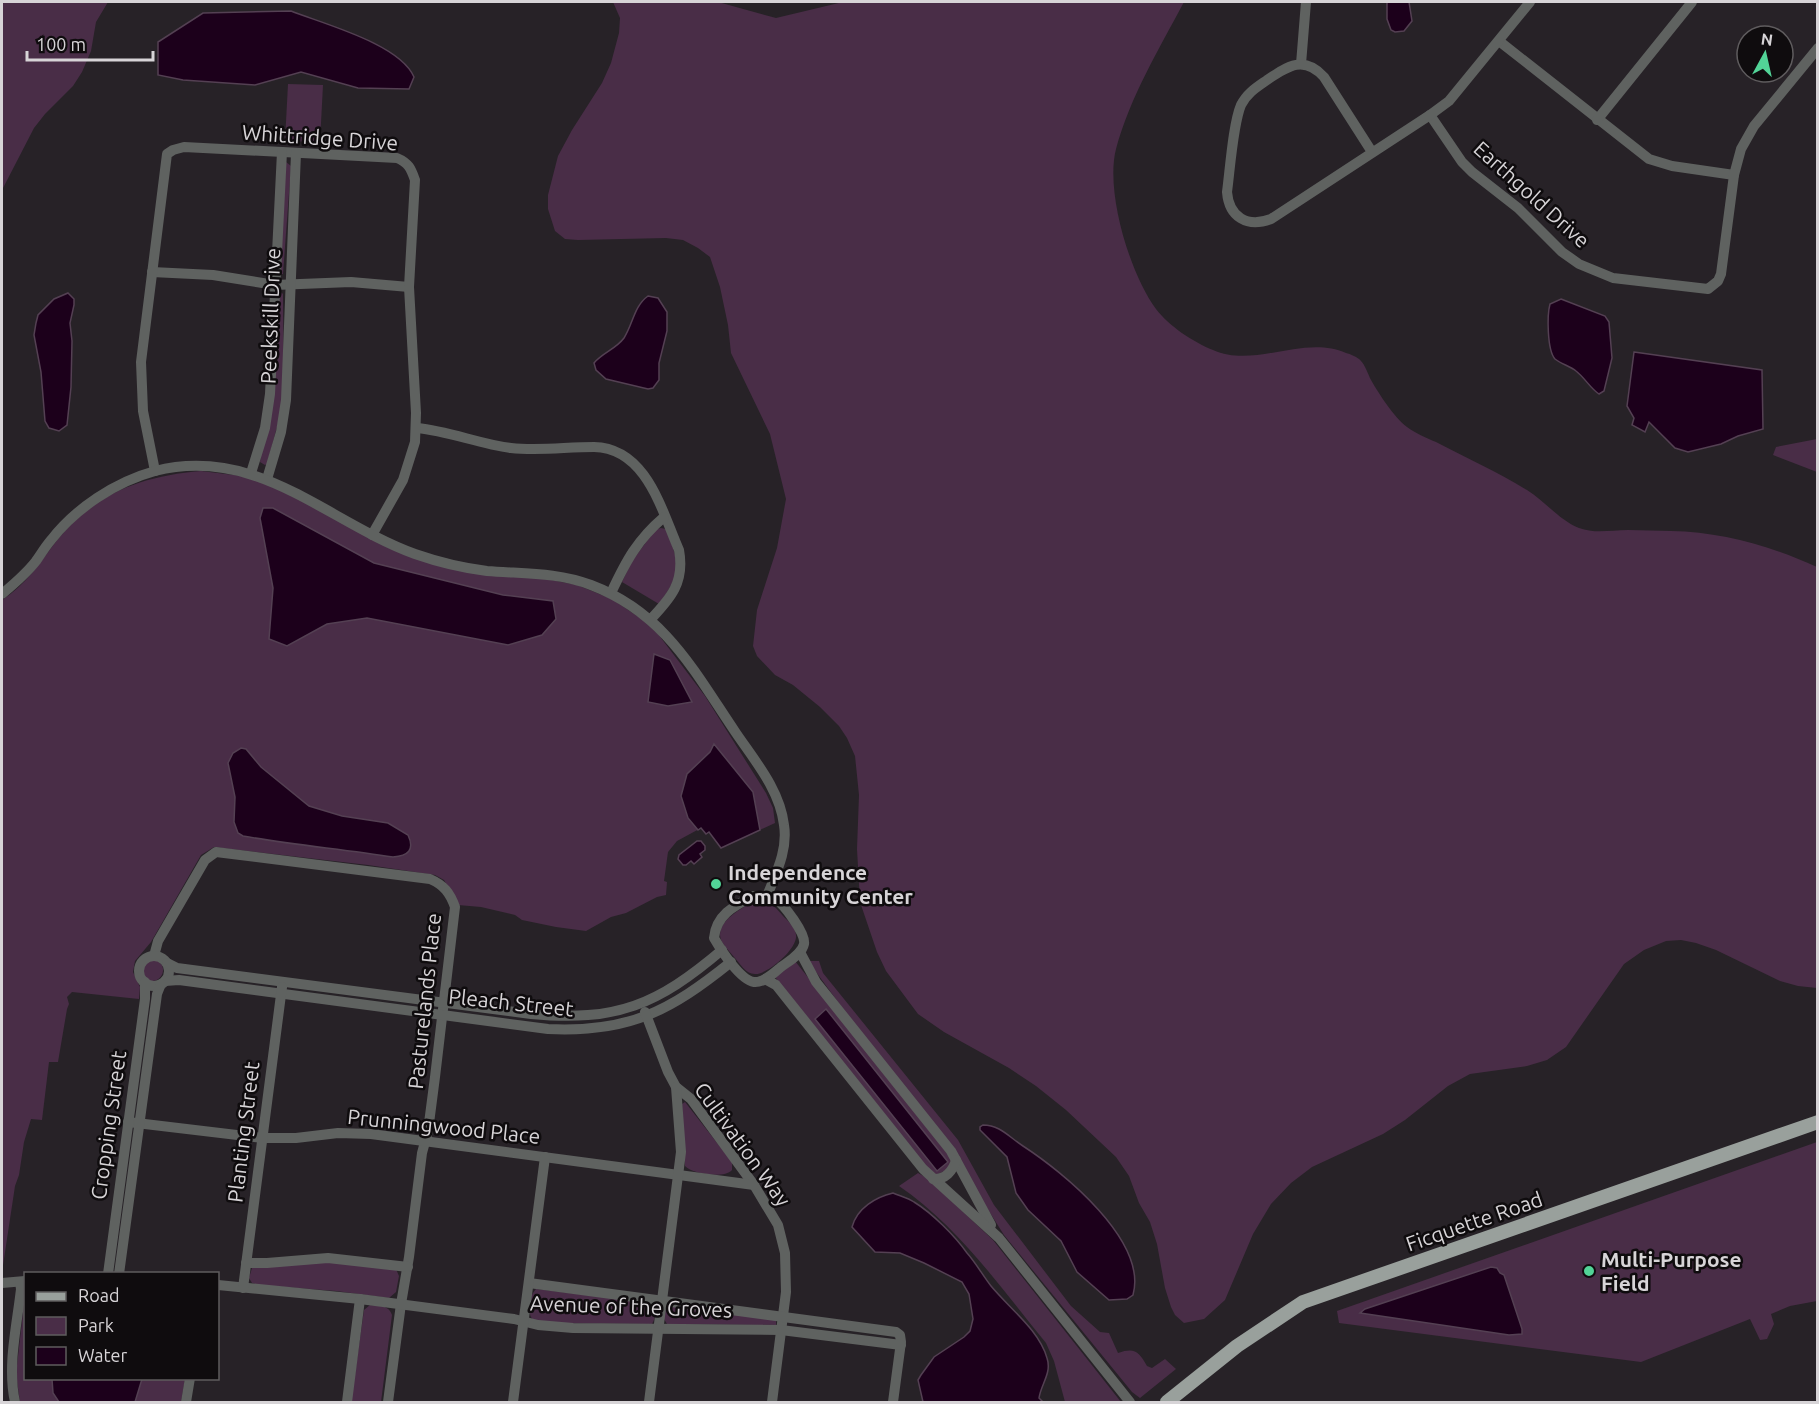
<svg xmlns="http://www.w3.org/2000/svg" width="1819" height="1404" font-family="Ubuntu,sans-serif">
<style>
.green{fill:#492d47}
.water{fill:#1c001b;stroke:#544053;stroke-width:1.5}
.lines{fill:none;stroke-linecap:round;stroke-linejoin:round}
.minor{stroke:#5f6260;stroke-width:10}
.major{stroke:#99a09c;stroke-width:14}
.poi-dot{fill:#52d397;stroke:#0f0c0e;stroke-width:2}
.labels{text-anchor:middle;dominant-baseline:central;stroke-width:5;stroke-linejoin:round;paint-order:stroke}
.street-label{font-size:21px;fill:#d7d4d7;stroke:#0f0c0e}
.poi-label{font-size:21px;font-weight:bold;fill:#d7d4d7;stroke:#0f0c0e;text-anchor:start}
</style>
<rect width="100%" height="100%" fill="#272227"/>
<!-- green -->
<g class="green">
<path d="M2,2H108L96,22L91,51L82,72L73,86L45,114L34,128L2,190Z"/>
<path d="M613,2H718L776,18L843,2H1184C1159,49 1130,97 1116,149C1105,192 1130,274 1156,309C1169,326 1193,342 1213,350C1255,369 1304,334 1346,353C1350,354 1358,357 1361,361C1365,365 1368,374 1371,380C1379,394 1394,417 1407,427C1415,433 1426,438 1436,442C1466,458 1498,472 1527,490C1545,501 1559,520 1579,528C1595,534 1611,530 1628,530C1642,530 1657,531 1671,531C1722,532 1771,546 1817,567V988L1798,986L1780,981L1716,950L1696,943L1681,940L1666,941L1644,950L1624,964L1566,1047L1547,1060L1527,1066L1470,1074L1448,1086L1405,1120L1383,1134L1312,1167L1291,1183L1271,1204L1253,1234L1225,1300L1204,1319L1184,1323L1175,1315L1171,1307L1165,1288L1157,1244L1150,1222L1139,1203L1129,1176L1116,1157L1066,1110L1036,1086L1009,1068L944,1032L918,1014L886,971L877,952L860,902L857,849L859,795L855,756L847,738L839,726L820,707L793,685L775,675L757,656L753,646L757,610L777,548L786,499L770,434L731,353L728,325L720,287L710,257L698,248L683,240L666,238L578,240L565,239L555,231L548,209V195L558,156L572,130L602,83L611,63L619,33L620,18Z"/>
<path d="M288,84L323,85L320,142L285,141Z"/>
<path d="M286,162L291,166L283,274H279Z"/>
<path d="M280,291L283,294L284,401L267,464L265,465L260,462Z"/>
<path d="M1817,439V472L1773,455L1776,447Z"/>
<path d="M201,471L242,476L280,489L389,548L577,585L612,599L643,620L658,634L705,696L766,793L773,808L775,823L721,848L709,832L706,834L701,828L677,841L668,852L664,881L667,882L666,895L657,897L626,913L611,917L586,931L556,927L522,920L515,915L481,907L458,905L444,880L435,875L368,865L214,847L201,855L151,942L135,961L133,972L140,987L139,999L72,992L67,997L69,1004L67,1009L58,1062H49L42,1120L31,1119L24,1142L19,1175L15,1186L2,1272V600C26,585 41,561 58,539C97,492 143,476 201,471Z"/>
<path d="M661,528L666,529C680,565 682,572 659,604L622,582L632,561L656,529Z"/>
<path d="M757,900C770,902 775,906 783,916C788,921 796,928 796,935C798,949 767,975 755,974C745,974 740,963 734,957C730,952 725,947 722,942C712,923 743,907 757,900Z"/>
<circle cx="152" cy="970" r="11"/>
<path d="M795,961L950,1157L951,1161L948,1169L934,1176L775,977Z"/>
<path d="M808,961H819L823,973L958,1140L994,1205L1071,1306L1100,1332L1109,1333L1118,1353C1135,1347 1139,1352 1147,1366L1152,1368L1165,1359L1176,1369L1140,1398L1132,1392L1004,1235L975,1189Z"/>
<path d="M685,1102L732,1162V1170C724,1179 692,1174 685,1166L682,1104Z"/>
<path d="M1817,1142V1301L1790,1306L1771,1314L1774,1324L1767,1339L1760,1340L1750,1319L1641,1362L1339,1323L1337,1311Z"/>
<path d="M918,1173L927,1178L993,1240L1121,1402H1065L1054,1361L1046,1343C1001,1288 958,1226 899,1186Z"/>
<path d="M319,1260L396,1269L399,1276L396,1292L389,1298L336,1291L258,1285L252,1283L249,1278L252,1268Z"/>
<path d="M536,1289L652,1303C658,1309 656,1317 652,1324L541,1323L532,1319C527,1311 529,1296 536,1289Z"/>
<path d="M25,1295L26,1378L185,1379L181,1402H20L16,1374Z"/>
<path d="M370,1305C379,1306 389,1305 392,1315L381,1402H351L364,1310Z"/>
<path d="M668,1306L776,1320V1325L667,1324L664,1319L665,1309Z"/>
</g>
<!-- water -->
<g class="water">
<path d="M1387,2H1409L1412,21L1404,31L1395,32L1391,30L1387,19Z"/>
<path d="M291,11C324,24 400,44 414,77L409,89L358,88L301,72L255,85L183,80L158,75V42L203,13Z"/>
<path d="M68,293L74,299V305L70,323L72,341L71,387L67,425L59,431L49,428L45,421L41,372L34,335L36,323L38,315L54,299Z"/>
<path d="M648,296L658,298L667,312V331L659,363V380L653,388L648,389L606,379L596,370L594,363C602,353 616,349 624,338C633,324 634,306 648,296Z"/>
<path d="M1561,299L1605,316L1609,322L1612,358L1604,391L1599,394C1590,388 1585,378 1576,371C1570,366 1561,364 1555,359C1547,350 1547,315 1550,304Z"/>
<path d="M1634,352L1762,370L1763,429L1738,436L1721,444L1688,452L1675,448L1649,422L1645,432L1632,425L1634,418L1627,406Z"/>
<path d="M263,508H273L374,563L503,595L553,601L556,619L542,635L508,645L367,618L327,624L287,646L269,639L273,588L260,518Z"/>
<path d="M654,654L670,660L692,702L668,706L648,702Z"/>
<path d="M714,744L753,792L760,830L721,848L709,832L706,834L701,828L698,830L688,818L681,796L687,774L710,752Z"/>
<path d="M241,748L246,749L261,767L309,806L342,816L388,823L408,835C415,850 408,856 393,857C343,849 293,845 243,836L238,833L234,822L235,797L228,763L233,753Z"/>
<path d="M697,841H701L705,846V850L700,854L702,857L694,864L691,861L686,865H683L678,859L679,855Z"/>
<path d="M826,1009L948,1162L937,1171L815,1019Z"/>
<path d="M983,1125C1000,1125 1009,1137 1023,1146C1063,1172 1148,1241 1133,1295L1127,1299L1109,1300L1077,1272L1061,1241L1028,1210L1016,1193L1007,1157L980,1130V1127Z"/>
<path d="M893,1193C900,1196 908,1198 914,1202C932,1213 955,1236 967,1253C976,1263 983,1276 991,1286C1010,1309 1039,1330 1047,1358C1052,1373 1041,1384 1039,1398L1043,1402H923L918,1380L921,1375L934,1357L964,1337L970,1331L973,1319L969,1294L962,1282L924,1263L900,1253L875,1252L852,1227C857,1208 876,1197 893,1193Z"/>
<path d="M1491,1267L1497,1268L1500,1273L1504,1275L1522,1329V1334L1509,1335L1360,1313L1365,1309Z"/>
<path d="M52,1379V1378L142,1379L135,1402H59L53,1393Z"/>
</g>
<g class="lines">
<!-- minor -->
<g class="minor">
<path d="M1499,41L1649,159L1672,166L1734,175"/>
<path d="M1301,64L1306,2"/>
<path d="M1430,115L1462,162L1472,172L1518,208L1562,252L1579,264L1613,278L1708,289L1718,281L1721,274L1734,175L1741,149L1754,126L1818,48"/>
<path d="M1597,120L1692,2"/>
<path d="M1372,152L1324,77C1304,55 1288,66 1267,80C1257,87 1247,93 1241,105C1233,124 1230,170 1227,192C1229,217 1247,228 1271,219L1430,115L1449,101L1530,2"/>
<path d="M152,272L213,275L275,285L351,282L409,287"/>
<path d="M417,428C449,431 479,444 511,448C539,451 566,447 594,447C647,448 662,512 679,550C685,582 671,598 650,620"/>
<path d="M155,471L143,411L141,362L167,154L173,150L184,147L397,158C409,163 411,169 415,180L409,287L416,413L415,442L403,480L372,535"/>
<path d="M251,473L265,428L270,394L282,152"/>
<path d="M267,479L281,432L286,400L296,153"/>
<path d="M611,593C626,561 637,540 664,517"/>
<path d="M2,594C14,584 26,574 36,561C41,554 45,547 51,540C76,508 115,482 155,471C258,445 327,522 415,554C438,562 463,568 487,571C523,574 557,572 591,585C665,613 694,671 736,733C755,761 780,790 784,825C788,850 776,873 767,896"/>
<path d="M753,896C761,896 768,895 775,899C784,904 806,934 804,944C802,954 789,961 781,967C774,973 764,983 754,982C740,980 721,950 714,938C716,915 734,906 753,896Z"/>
<path d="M800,952L816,982L951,1151L991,1225"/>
<path d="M154,956L158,941L205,860L216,852L430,879C444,885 450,893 455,907L435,1077L428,1131L422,1153L409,1257L401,1304L388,1402"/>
<circle cx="154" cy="971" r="15"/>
<path d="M167,963L177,968L531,1014C617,1022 657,1005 722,950"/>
<path d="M765,979L776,985L923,1169L999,1238L1130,1402"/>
<path d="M165,981L179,980L548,1029C629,1033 670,1011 731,962"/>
<path d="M645,1012L668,1072L676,1087L691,1099L754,1185L778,1225L785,1253L786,1292L772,1402"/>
<path d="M128,1122L263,1138H296L338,1133L371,1134L754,1185"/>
<path d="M933,1179C945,1180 953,1171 956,1160"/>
<path d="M246,1263H267L328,1258L408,1267"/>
<path d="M108,1274L145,999V982"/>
<path d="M119,1274L157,994L161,984"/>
<path d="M2,1283L25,1281"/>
<path d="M529,1283L896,1332L900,1335L901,1342L893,1402"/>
<path d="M218,1285L360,1299L514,1319L538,1325L573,1328L781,1330L901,1345"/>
<path d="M243,1288L282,987"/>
<path d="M15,1402C7,1366 17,1325 21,1289L20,1282"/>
<path d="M186,1402L190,1378"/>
<path d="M347,1402L360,1299"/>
<path d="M513,1402L545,1157"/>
<path d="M649,1402L681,1152L676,1087"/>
</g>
<!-- major -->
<path class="major" d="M1167,1402L1237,1346L1303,1302L1818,1122"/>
</g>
<!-- markers -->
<g class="poi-dot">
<circle cx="716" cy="884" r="6"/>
<circle cx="1589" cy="1271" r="6"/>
</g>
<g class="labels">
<!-- street labels -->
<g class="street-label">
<text transform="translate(320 137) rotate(4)">Whittridge Drive</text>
<text transform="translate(1532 194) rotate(42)">Earthgold Drive</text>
<text transform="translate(270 316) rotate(-88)">Peekskill Drive</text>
<text transform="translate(424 1001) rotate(-84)">Pasturelands Place</text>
<text transform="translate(511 1002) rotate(6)">Pleach Street</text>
<text transform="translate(108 1125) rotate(-82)">Cropping Street</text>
<text transform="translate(444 1126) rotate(6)">Prunningwood Place</text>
<text transform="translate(243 1132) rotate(-83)">Planting Street</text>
<text transform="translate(743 1144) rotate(54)">Cultivation Way</text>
<text transform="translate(1474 1221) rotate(-19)">Ficquette Road</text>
<text transform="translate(631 1306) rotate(2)">Avenue of the Groves</text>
</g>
<!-- poi labels -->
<g class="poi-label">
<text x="728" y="872">Independence<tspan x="728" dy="24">Community Center</tspan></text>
<text x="1601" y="1259">Multi-Purpose<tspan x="1601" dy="24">Field</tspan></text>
</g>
</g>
<!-- border -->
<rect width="1819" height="1404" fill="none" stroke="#d7d4d7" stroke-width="6"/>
<!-- legend -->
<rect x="24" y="1272" width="195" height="108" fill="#0f0c0e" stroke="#5f5c5e" stroke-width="1.5"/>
<rect x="36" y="1292" width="30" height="9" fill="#99a09c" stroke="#5f5c5e" stroke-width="1.5"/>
<text x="78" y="1302" font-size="18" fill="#d7d4d7">Road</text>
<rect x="36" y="1317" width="30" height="18" fill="#492d47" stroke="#5f5c5e" stroke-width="1.5"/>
<text x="78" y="1332" font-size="18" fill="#d7d4d7">Park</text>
<rect x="36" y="1347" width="30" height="18" fill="#1c001b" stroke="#5f5c5e" stroke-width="1.5"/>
<text x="78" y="1362" font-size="18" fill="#d7d4d7">Water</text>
<!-- north arrow -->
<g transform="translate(1765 54) rotate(8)"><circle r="28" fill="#0f0c0e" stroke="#5f5c5e" stroke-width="1.5"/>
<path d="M0-4.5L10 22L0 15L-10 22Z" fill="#52d397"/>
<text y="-9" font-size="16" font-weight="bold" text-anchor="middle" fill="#d7d4d7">N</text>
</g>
<!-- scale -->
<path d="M27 51v9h126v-9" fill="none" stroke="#d7d4d7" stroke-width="3"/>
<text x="36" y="51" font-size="18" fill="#d7d4d7" stroke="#0f0c0e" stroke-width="4.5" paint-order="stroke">100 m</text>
</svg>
